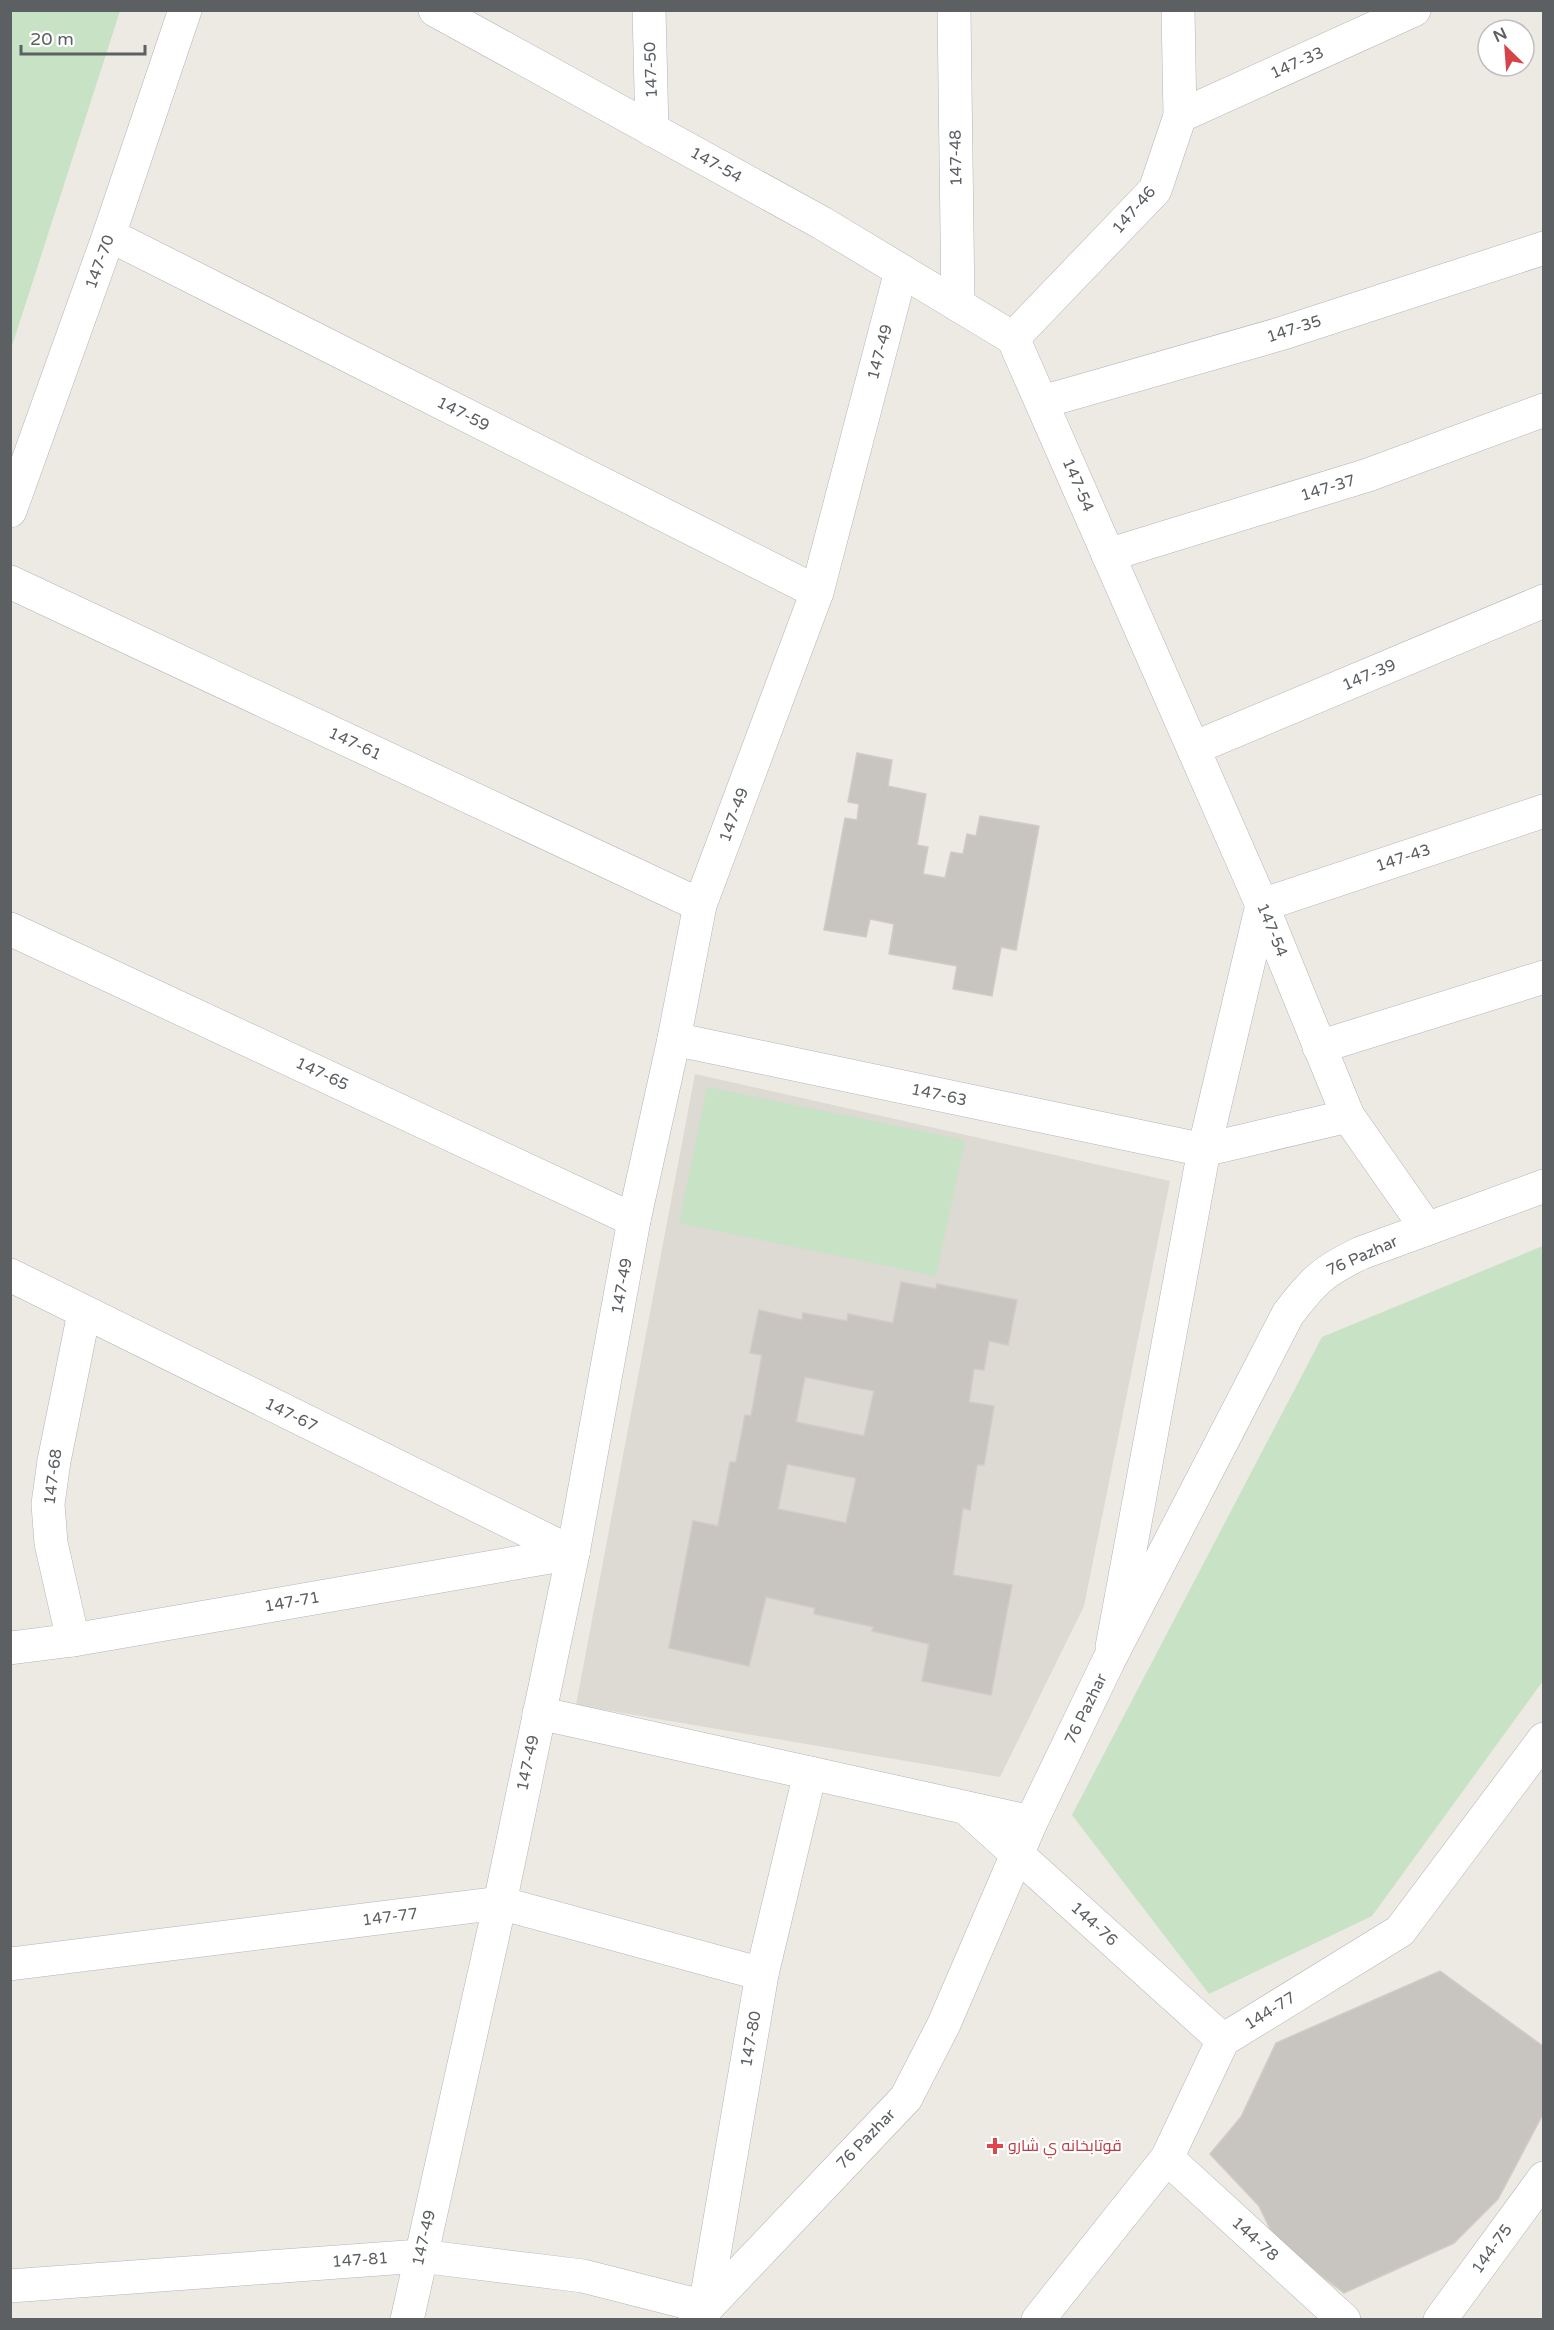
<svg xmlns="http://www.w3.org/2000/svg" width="1554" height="2330" font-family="'Varela Round',Cairo,sans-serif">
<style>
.education{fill:#ddd9d3}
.green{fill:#c7e2c4}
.building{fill:#c8c5c1;stroke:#d1cbc3;stroke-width:1.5;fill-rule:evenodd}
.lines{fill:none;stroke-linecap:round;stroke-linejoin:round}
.street-casing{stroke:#b2b5b8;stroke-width:34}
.secondary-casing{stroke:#b1b4b8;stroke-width:34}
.street{stroke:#fff;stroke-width:33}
.secondary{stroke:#fff;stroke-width:33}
.health-dot{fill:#e0444e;stroke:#fff;stroke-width:2}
.labels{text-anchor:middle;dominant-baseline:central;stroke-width:4.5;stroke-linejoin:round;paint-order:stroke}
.street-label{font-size:16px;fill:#5c6063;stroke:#fff}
.health-label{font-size:16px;fill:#be3a42;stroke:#fff;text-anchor:start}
</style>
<rect width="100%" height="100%" fill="#edeae4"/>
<!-- education -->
<path class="education" d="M695,1074L1170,1181L1084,1606L1000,1777L576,1705Z"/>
<!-- green -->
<g class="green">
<path d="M11,10L120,11L11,349L10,11Z"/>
<path d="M707,1087L965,1140L936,1276L679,1223Z"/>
<path d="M1543,1246V1681L1372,1916L1209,1994L1072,1815L1322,1337Z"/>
</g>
<!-- building -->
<g class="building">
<path d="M857,753L892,760L888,786L926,794L917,845L928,847L923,874L945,878L951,852L963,854L967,834L976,836L980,816L1039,826L1016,950L1001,947L992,996L953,989L957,966L889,954L894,924L870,919L866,937L824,930L845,818L857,820L859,804L848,802Z"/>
<path d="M901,1282L936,1289L937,1284L1017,1300L1008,1345L989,1341L984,1370L974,1369L969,1402L994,1406L984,1465H977L970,1510L963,1508L953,1575L1012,1585L991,1695L922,1681L929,1644L872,1631L874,1627L814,1614L815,1608L766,1597L749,1666L669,1648L693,1521L718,1526L730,1462H736L745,1415L751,1416L762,1355L750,1353L759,1310L802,1320L803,1313L847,1321L848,1314L893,1323ZM805,1377L874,1391L864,1436L796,1422ZM787,1464L856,1478L846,1523L778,1509Z"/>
<path d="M1440,1971L1544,2047V2112L1498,2199L1454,2243L1344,2293L1276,2241L1259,2206L1210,2154L1241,2117L1276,2043Z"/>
</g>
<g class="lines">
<!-- street casing -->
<g class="street-casing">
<g id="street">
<path d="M435,10L822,223L1013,338L1262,905L1348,1116L1427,1229"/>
<path d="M649,10L652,130"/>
<path d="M954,10L958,305"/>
<path d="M1180,116L1414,10"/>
<path d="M109,235L817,592"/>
<path d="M1013,338L1155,190L1180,116L1178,10"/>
<path d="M1042,402L1280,334L1544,248"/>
<path d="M10,511L109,235L185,10"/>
<path d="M1108,555L1368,475L1544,410"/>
<path d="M10,582L700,905"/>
<path d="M1194,748L1544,601"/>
<path d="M10,929L634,1220"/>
<path d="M674,1039L1204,1150L1348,1116"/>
<path d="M1319,1047L1544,977"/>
<path d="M10,1275L573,1553"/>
<path d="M73,1640L51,1543L48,1504L54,1461L84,1313"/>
<path d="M1112,1647L1204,1150L1262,905L1544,811"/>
<path d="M10,1648L73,1640L573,1553"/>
<path d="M539,1713L1031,1822"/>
<path d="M966,1808L1223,2040"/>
<path d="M10,1964L500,1903L762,1974"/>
<path d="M1167,2158L1344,2320"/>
<path d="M10,2286L420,2256L583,2276L705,2307L762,1974L810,1773"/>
<path d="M407,2320L500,1903L573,1553L634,1220L674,1039L700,905L817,592L901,271"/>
<path d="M1038,2320L1167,2158L1223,2040L1400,1931L1544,1739"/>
<path d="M1440,2320L1544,2178"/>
</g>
</g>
<!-- secondary casing -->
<g class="secondary-casing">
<path id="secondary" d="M695,2320L906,2098L944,2024L1031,1822L1109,1660L1288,1314C1313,1281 1323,1271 1361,1253L1544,1186"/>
</g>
<!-- street -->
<use href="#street" class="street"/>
<!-- secondary -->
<use href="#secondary" class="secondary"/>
</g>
<!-- markers -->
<path class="health-dot" d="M992 2137h6v6h6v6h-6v6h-6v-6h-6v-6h6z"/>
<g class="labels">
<!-- street labels -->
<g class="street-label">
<text transform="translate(1297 63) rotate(-24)">147-33</text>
<text transform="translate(651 70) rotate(-92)">147-50</text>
<text transform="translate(956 158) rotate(-91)">147-48</text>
<text transform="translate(716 165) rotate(29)">147-54</text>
<text transform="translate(1134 210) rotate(-49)">147-46</text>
<text transform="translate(100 262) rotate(-70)">147-70</text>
<text transform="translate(1294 329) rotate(-18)">147-35</text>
<text transform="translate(880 352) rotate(-75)">147-49</text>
<text transform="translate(463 414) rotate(27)">147-59</text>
<text transform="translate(1078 485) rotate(67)">147-54</text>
<text transform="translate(1328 488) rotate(-17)">147-37</text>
<text transform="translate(1369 675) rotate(-23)">147-39</text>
<text transform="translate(355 744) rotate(25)">147-61</text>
<text transform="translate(734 815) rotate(-70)">147-49</text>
<text transform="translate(1403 858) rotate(-18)">147-43</text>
<text transform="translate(1272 930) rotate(68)">147-54</text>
<text transform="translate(322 1074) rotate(25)">147-65</text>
<text transform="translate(939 1095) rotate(12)">147-63</text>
<text transform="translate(1362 1256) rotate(-24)">76 Pazhar</text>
<text transform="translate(622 1286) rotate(-80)">147-49</text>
<text transform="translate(291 1415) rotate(26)">147-67</text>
<text transform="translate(53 1477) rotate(-83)">147-68</text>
<text transform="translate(292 1602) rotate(-10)">147-71</text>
<text transform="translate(1086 1709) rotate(-64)">76 Pazhar</text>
<text transform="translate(528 1763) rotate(-78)">147-49</text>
<text transform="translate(390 1917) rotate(-7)">147-77</text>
<text transform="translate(1094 1924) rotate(42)">144-76</text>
<text transform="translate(1270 2011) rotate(-32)">144-77</text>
<text transform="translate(751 2039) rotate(-80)">147-80</text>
<text transform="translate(866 2139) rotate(-46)">76 Pazhar</text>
<text transform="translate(424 2238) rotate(-77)">147-49</text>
<text transform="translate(1255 2239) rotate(42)">144-78</text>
<text transform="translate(1492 2249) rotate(-54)">144-75</text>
<text transform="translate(360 2260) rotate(-4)">147-81</text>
</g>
<!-- health labels -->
<g class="health-label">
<text x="1008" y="2146">قوتابخانه ي شارو</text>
</g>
</g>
<!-- border -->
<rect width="1554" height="2330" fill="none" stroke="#5c6063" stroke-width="24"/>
<!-- north arrow -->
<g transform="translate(1506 48) rotate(335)"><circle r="28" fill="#ffffff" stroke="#bebfc1" stroke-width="1.5"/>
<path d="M0-4.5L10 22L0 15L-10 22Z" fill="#d54348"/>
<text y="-9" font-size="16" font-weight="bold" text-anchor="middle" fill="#5c6063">N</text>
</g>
<!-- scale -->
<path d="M21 45v9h124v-9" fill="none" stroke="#5c6063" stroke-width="3"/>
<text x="30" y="45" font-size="18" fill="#5c6063" stroke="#ffffff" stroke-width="4.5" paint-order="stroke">20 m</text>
</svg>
